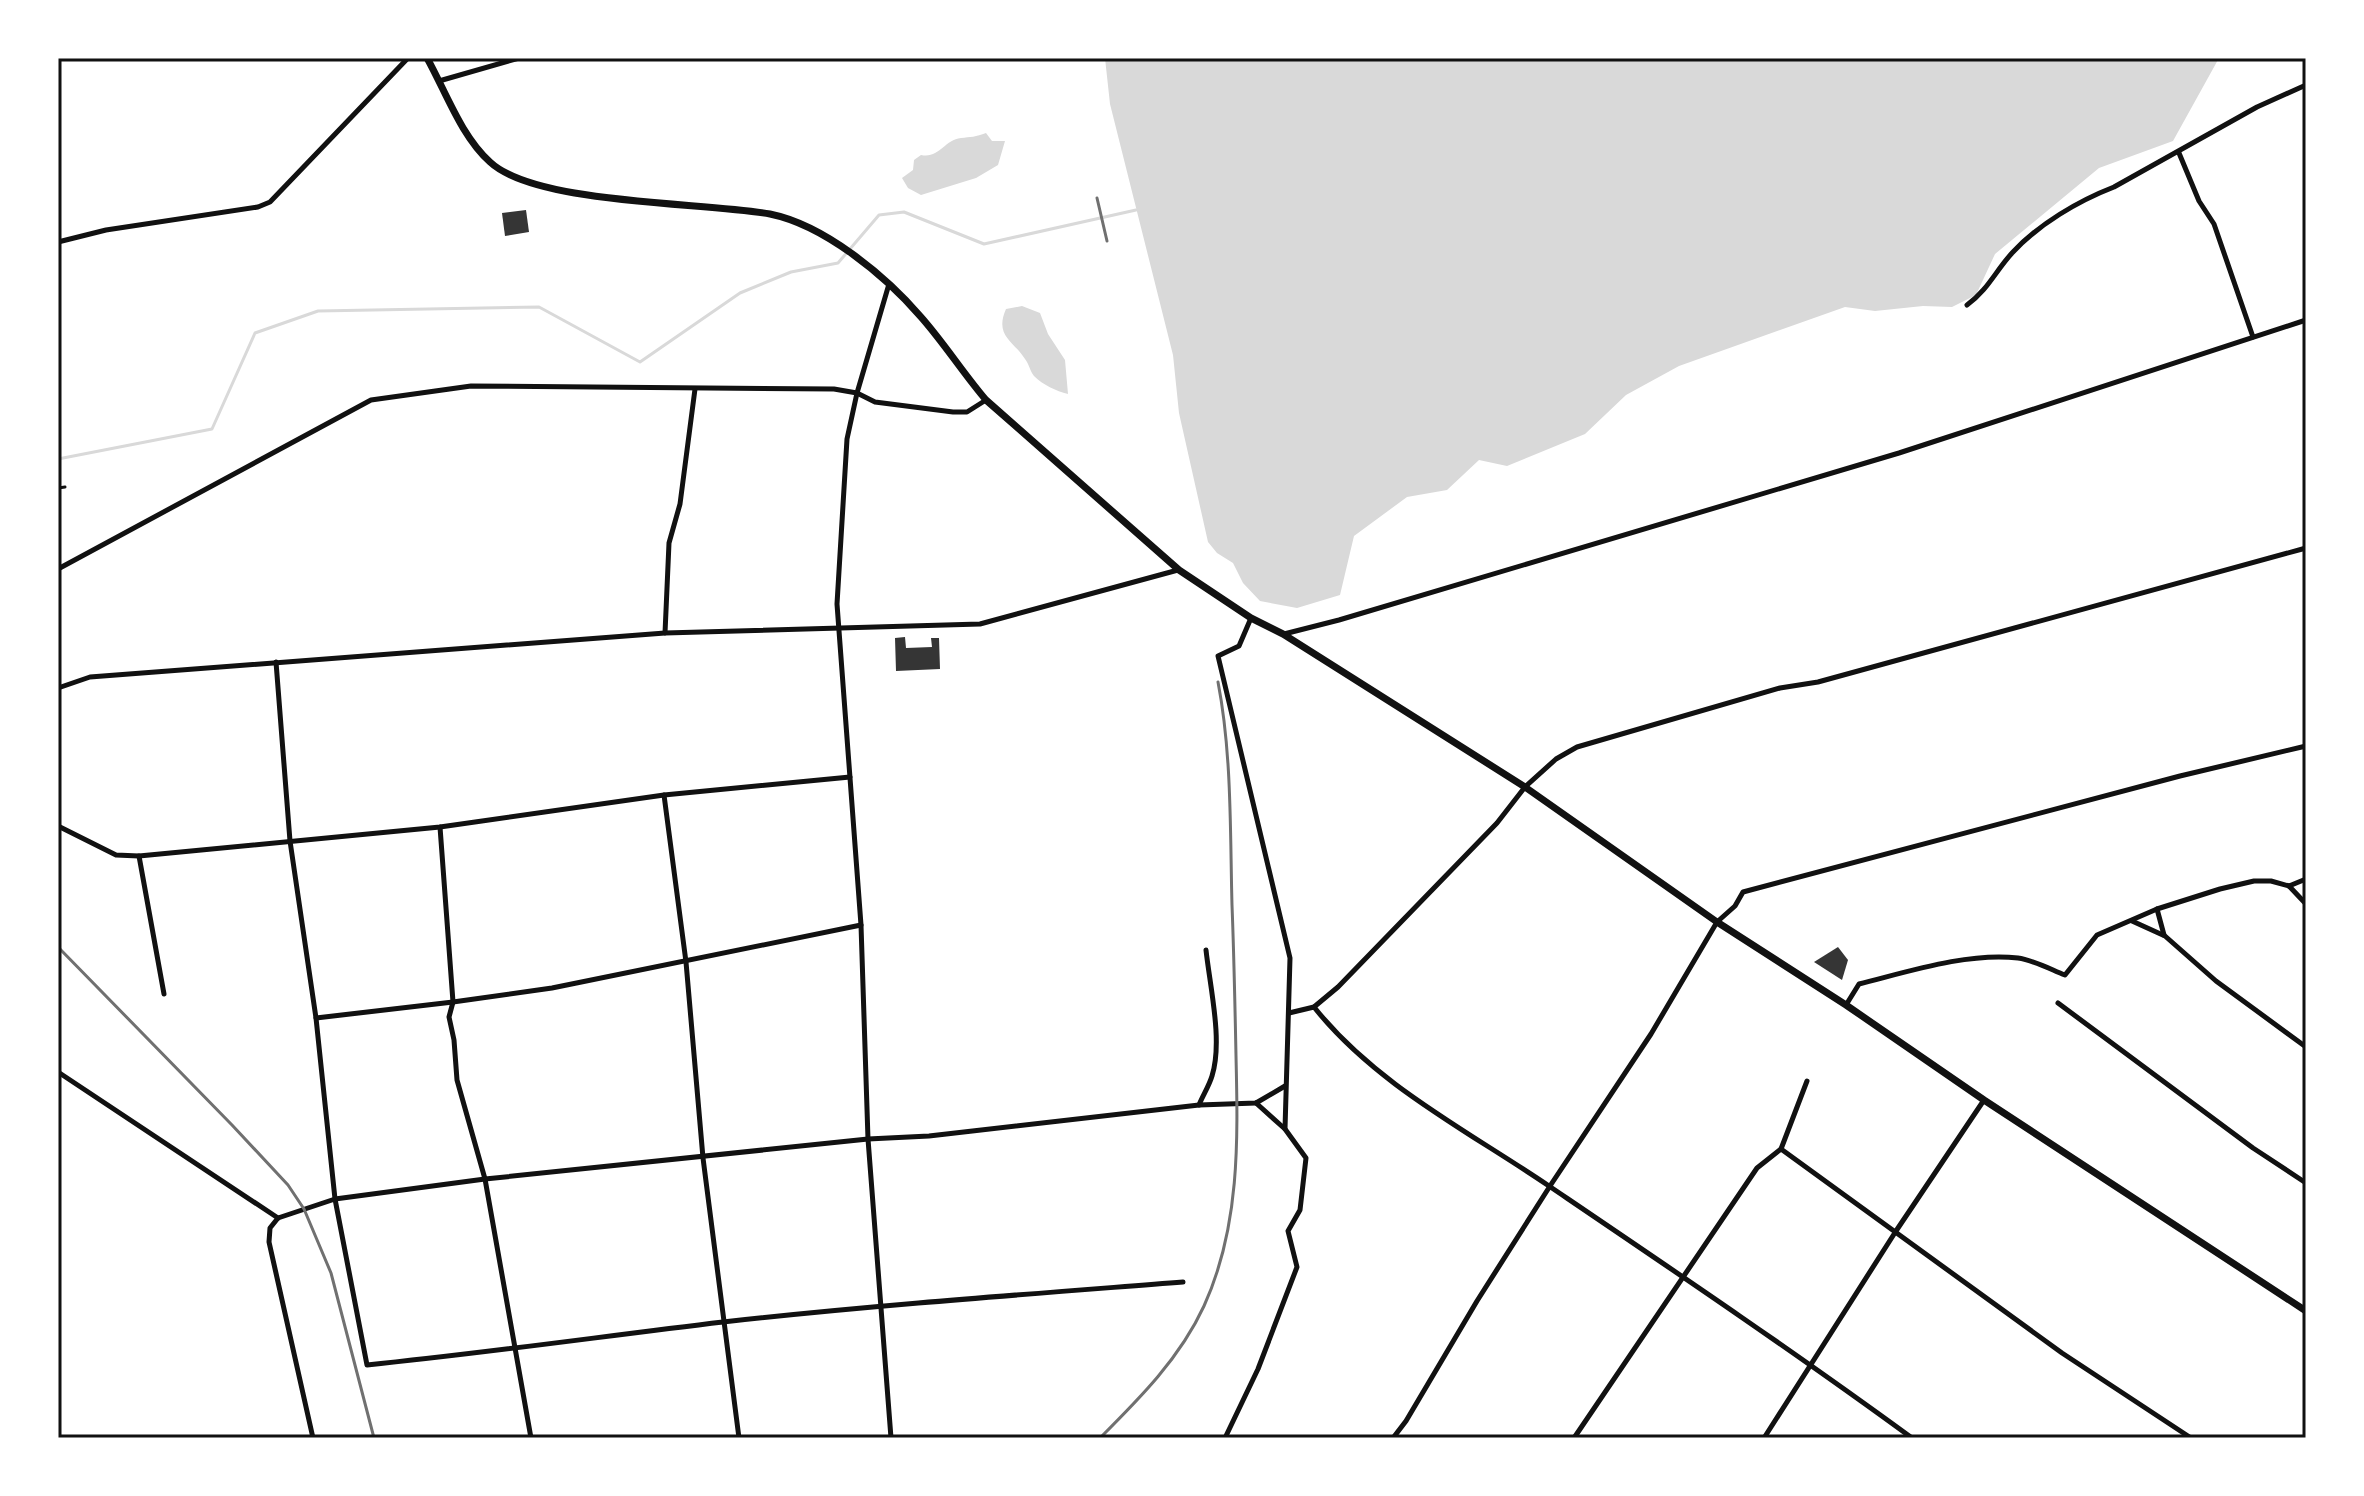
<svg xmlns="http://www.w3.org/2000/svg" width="2364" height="1496" font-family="Rubik,sans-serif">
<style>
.water{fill:#d9d9d9}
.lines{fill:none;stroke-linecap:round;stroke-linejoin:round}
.stream{stroke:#d9d9d9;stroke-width:3}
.building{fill:#353535}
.service{stroke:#111;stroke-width:3}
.minor{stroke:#111;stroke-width:5}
.secondary{stroke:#111;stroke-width:7}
.rail{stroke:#707070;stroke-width:3}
.neatline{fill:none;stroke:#111;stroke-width:3}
</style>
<rect width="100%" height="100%" fill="#fff"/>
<!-- water -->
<g class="water">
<path d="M1105,58H2219L2173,141L2099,168L1995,254L1976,295L1952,307L1923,306L1875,311L1845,307L1679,366L1626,395L1585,434L1507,466L1479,460L1447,490L1407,497L1354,536L1340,595L1297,608L1260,601L1243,583L1233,563L1217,553L1208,542L1179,413L1173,355L1110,104Z"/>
<path d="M986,133L992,141H1005L998,165L976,178L921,195L908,188L902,178L913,170L914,160L921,155C939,159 944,140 961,138C970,137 976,137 986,133Z"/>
<path d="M1022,306L1040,313L1048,334L1065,360L1068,394C1056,391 1043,385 1034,376C1030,371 1029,364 1025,359C1014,341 994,336 1006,309Z"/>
</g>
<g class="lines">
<!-- stream -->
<path class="stream" d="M58,459L212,429L255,333L318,311L539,307L640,362L740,293L791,272L838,263L879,215L904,212L984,244L1136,210"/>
</g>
<!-- building -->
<g class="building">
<path d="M526,210L529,232L505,236L502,213Z"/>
<path d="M905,637L906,648L932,647L931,638H939L940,669L896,671L895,638Z"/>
<path d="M1838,947L1848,960L1842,980L1814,962Z"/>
</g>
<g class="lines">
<!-- service -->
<path class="service" d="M58,488L65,487"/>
<!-- minor -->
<g class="minor">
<path d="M439,81L519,58"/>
<path d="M2179,153L2199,201L2214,224L2253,337"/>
<path d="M58,242L106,230L258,207L270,202L408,58"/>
<path d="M889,284L857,393L847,439L837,604L861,925L868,1139L891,1438"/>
<path d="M1967,305C1988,290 1996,270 2013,252C2039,224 2078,201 2114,187L2257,107L2306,85"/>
<path d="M58,569L371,400L471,386L834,389L857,393L875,402L953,412H967L986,400"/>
<path d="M665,633L669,543L680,504L695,389"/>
<path d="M1284,634L1339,620L1899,453L2306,320"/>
<path d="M276,662L290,841L316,1018L335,1199L367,1365C486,1353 605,1336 723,1322C876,1305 1030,1294 1183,1282"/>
<path d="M58,688L90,677L665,633L980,624L1178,570"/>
<path d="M664,795L686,962L703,1158L739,1438"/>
<path d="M58,826L116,855L139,856L440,827L664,795L850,777"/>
<path d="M440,827L453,1002L449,1017L454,1040L457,1080L485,1179L531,1438"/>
<path d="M139,856L164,994"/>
<path d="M2289,886L2306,904"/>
<path d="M2157,909L2164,935"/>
<path d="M2132,921L2165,936L2216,981L2306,1047"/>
<path d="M2058,1003L2253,1148L2306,1183"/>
<path d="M1846,1005L1859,984C1907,972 1968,952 2018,958C2033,960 2050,969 2065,975L2097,935L2157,909L2220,889L2254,881H2271L2289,886L2306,879"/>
<path d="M1314,1007C1375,1084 1468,1131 1549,1186C1670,1268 1793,1351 1912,1438"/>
<path d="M1289,1013L1314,1007L1338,987L1497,823L1525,787L1556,759L1577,747L1780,688L1818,682L2306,548"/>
<path d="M316,1018L453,1002L552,988L861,925"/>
<path d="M58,1072L278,1218"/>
<path d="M1256,1103L1285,1129"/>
<path d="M1199,1105C1203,1095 1209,1086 1212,1076C1223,1041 1210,987 1206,950"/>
<path d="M1781,1149L2062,1353L2191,1438"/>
<path d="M313,1438L269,1242L270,1228L278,1218L335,1199L485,1179L868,1139L929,1136L1199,1105L1256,1103L1285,1086"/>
<path d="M1225,1438L1258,1369L1297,1267L1288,1231L1300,1210L1306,1158L1285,1129L1290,958L1218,656L1239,646L1251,618"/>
<path d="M1393,1438L1406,1421L1477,1301L1550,1186L1651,1034L1717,922L1735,906L1743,892L2180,776L2306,746"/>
<path d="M1574,1438L1757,1168L1781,1149L1807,1081"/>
<path d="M1764,1438L1896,1231L1984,1100"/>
</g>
<!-- secondary -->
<path class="secondary" d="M427,58C446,92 461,136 490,162C536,205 704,202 770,214C824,225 885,275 921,317C944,343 963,373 986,400L1179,570L1251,618L1283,634L1525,787L1717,922L1846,1005L1984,1100L2306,1311"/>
<!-- rail -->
<g class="rail">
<path d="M1097,198L1107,241"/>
<path d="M58,947L232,1125L288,1185L304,1209L331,1273L374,1438"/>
<path d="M1100,1438C1140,1398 1180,1358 1204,1306C1240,1227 1238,1141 1236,1056C1235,1006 1234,955 1232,905C1230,831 1232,755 1218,682"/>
</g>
</g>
<!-- border -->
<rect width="2364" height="1496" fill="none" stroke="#ffffff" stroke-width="120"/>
<rect x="60" y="60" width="2244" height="1376" class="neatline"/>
</svg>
